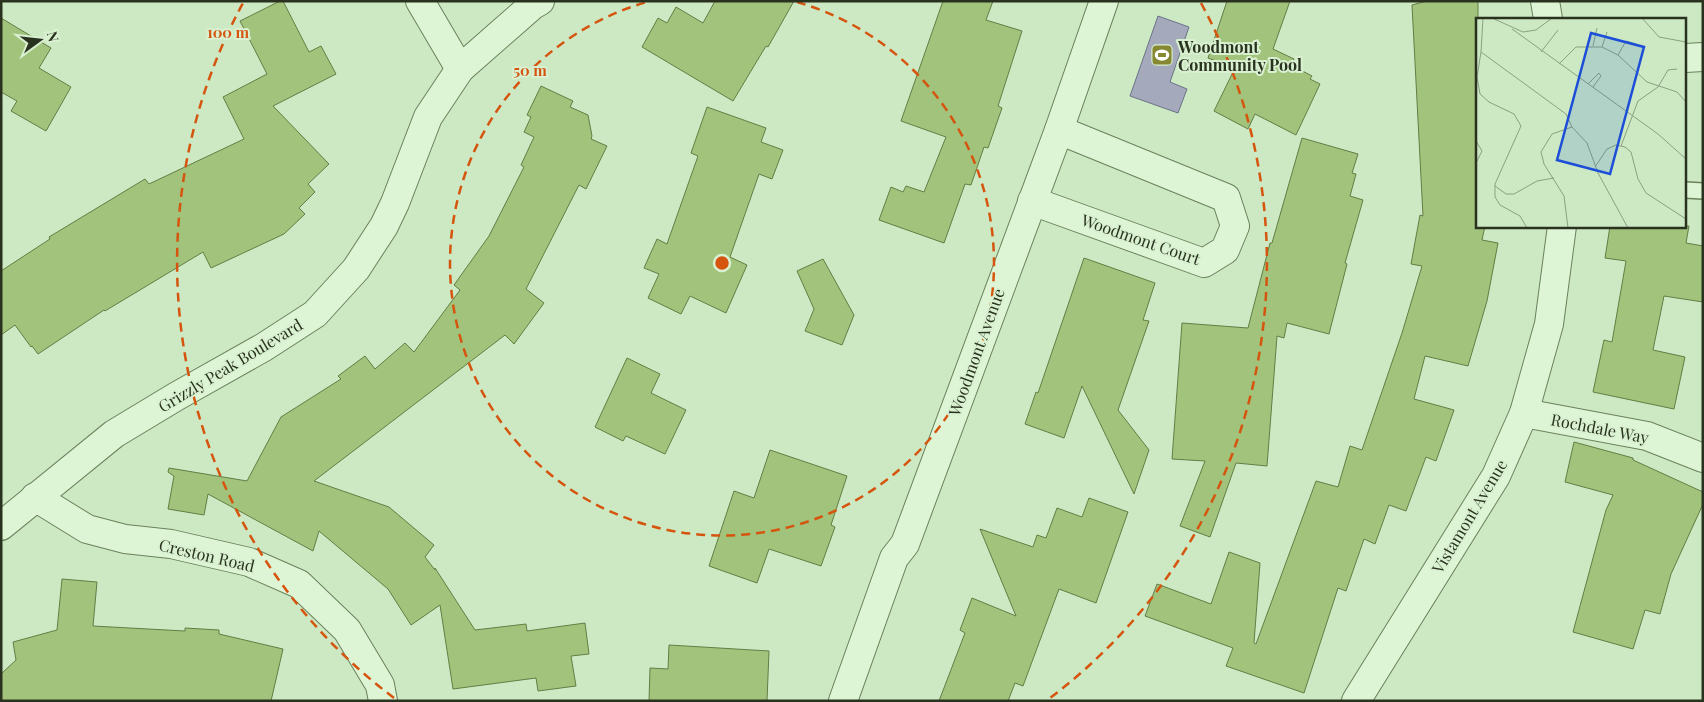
<svg xmlns="http://www.w3.org/2000/svg" width="1704" height="702" font-family="'Playfair Display',serif">
<style>
.water{fill:#a4aabc;stroke:#6d7289}
.building{fill:#a2c37c;stroke:#647d44}
.lines{fill:none;stroke-linecap:round;stroke-linejoin:round}
.service-casing{stroke:#6b815c;stroke-width:18}
.minor-casing{stroke:#6b815c;stroke-width:30}
.tertiary-casing{stroke:#6b815c;stroke-width:30}
.service{stroke:#ddf5d5;stroke-width:15}
.minor{stroke:#ddf5d5;stroke-width:28}
.tertiary{stroke:#ddf5d5;stroke-width:28}
.ring{fill:none;stroke:#d5550e;stroke-width:2.5;stroke-dasharray:9 6}
.labels{text-anchor:middle;dominant-baseline:central;stroke-width:4;stroke-linejoin:round;paint-order:stroke}
.poi-label{font-size:16px;font-weight:bold;fill:#28321e;stroke:#d9f1d1;text-anchor:start}
.street-label{font-size:16px;fill:#28321e;stroke:#d9f1d1}
.inset-road{fill:none;stroke:#8aa081;stroke-width:1}
.view{fill:#1d4ed8;fill-opacity:0.15;stroke:#1d4ed8;stroke-width:2.5}
.inset-edge{fill:none;stroke:#28321e;stroke-width:2.5}
.centre{fill:#d5550e;stroke:#d9f1d1;stroke-width:2.5}
.ring-label{font-size:15px;text-anchor:middle;font-weight:bold;fill:#d5550e;stroke:#d9f1d1;stroke-width:4;stroke-linejoin:round;paint-order:stroke}
</style>
<rect width="100%" height="100%" fill="#cce9c3"/>
<!-- water -->
<path class="water" d="M1158,16L1189,27L1170,82L1187,89L1178,113L1130,96Z"/>
<!-- building -->
<g class="building">
<path d="M280,1H283L309,52L321,46L336,74L273,106L329,164L308,184L315,192L299,208L305,214L284,234L211,268L203,252L105,311L104,310L38,354L32,346L31,347L15,325L1,335V271L50,239L49,237L145,179L149,184L244,139L223,97L267,74L240,21Z"/>
<path d="M715,1H794L768,47L766,46L733,101L642,47L658,18L667,23L676,7L703,23Z"/>
<path d="M943,1H993L986,20L1022,31L998,106L1002,108L988,148L984,147L971,185L965,184L944,243L879,220L891,187L903,192L906,186L924,192L946,137L901,121Z"/>
<path d="M1227,1H1290L1273,49L1294,59L1291,65L1312,76L1310,79L1320,84L1296,135L1255,114L1248,129L1214,111L1235,68L1208,58Z"/>
<path d="M1427,1H1478V226H1485L1482,240L1498,243L1487,301L1468,366L1425,356L1414,399L1454,410L1436,461L1426,457L1406,511L1389,505L1375,544L1364,539L1346,591L1338,588L1304,693L1226,666L1233,648L1145,616L1157,584L1211,604L1229,552L1260,563L1254,643L1256,644L1316,481L1338,487L1350,446L1362,450L1402,333L1422,266L1411,264L1420,215L1423,216L1412,5Z"/>
<path d="M1,18L51,48L39,68L71,87L46,131L11,111L17,101L1,92Z"/>
<path d="M541,86L573,101L570,107L588,115L592,136L591,139L607,146L586,189L579,185L526,289L544,303L514,344L505,335L314,481L389,507L434,545L425,557L435,570V568L475,630L526,624L527,631L585,623L589,654L571,656L576,686L538,691L536,678L453,689L440,605L411,625L388,589L319,531L313,551L208,494L204,515L168,509L174,476L168,472L169,468L247,481L281,417L341,379L338,376L365,356L375,369L405,343L414,352L460,290L454,285L489,236L524,167L521,165L534,137L524,132L531,117L527,115Z"/>
<path d="M707,107L766,128L761,142L783,150L772,179L759,174L730,257L747,265L726,313L690,296L681,314L648,298L659,274L644,268L657,239L667,244L698,156L691,153Z"/>
<path d="M1302,138L1358,154L1352,173L1356,174L1350,196L1363,200L1345,263L1347,264L1329,334L1287,323L1284,338L1277,336L1267,466L1236,463L1210,537L1180,526L1205,461L1172,459L1182,323L1248,328L1270,243H1272Z"/>
<path d="M1610,226H1689L1686,243L1703,246V302L1664,296L1653,350L1685,357L1674,409L1593,392L1604,340L1612,342L1626,261L1605,258Z"/>
<path d="M1084,258L1155,283L1143,320L1149,321L1118,410L1149,450L1134,494L1082,386L1064,438L1025,424L1036,392L1038,393Z"/>
<path d="M823,259L854,315L842,345L805,331L814,309L797,271Z"/>
<path d="M627,358L660,374L651,393L686,410L665,454L626,436L623,441L595,427Z"/>
<path d="M1574,442L1633,458V460L1703,492V504L1671,574L1660,614L1645,610L1633,649L1573,632L1606,510L1613,495L1565,482Z"/>
<path d="M770,450L847,476L831,525L835,527L821,566L769,549L757,583L709,566L734,491L754,498Z"/>
<path d="M1089,498L1128,512L1096,603L1059,589L1023,686L1015,683L1008,701H939L965,633L960,630L972,598L1016,616L980,529L1033,547L1037,535L1046,538L1057,508L1082,517Z"/>
<path d="M62,579L97,582L93,626L185,631V628L219,630V634L283,649L271,701H1V674L16,660L13,642L57,630Z"/>
<path d="M669,645L769,651L767,701H649L650,668L668,669Z"/>
</g>
<g class="lines">
<!-- service casing -->
<g class="service-casing">
<path id="service" d="M1685,190L1703,191"/>
</g>
<!-- minor casing -->
<g class="minor-casing">
<g id="minor">
<path d="M1545,1L1548,19"/>
<path d="M1685,58L1703,57"/>
<path d="M1032,201L1204,263L1225,250L1235,226L1226,198L1059,130"/>
<path d="M1524,413L1647,436L1703,458"/>
<path d="M35,497L87,529L125,539L171,544L249,562L299,584L347,630L380,685L383,701"/>
<path d="M843,701L894,558L905,544L1059,130L1104,1"/>
<path d="M1356,701L1496,476L1524,413L1549,324L1562,226"/>
</g>
</g>
<!-- tertiary casing -->
<g class="tertiary-casing">
<g id="tertiary">
<path d="M420,1L460,69"/>
<path d="M1,526L114,434L177,396L264,347L315,314L356,269L384,226L395,203L428,117L460,69L533,5L540,1"/>
</g>
</g>
<!-- service -->
<use href="#service" class="service"/>
<!-- minor -->
<use href="#minor" class="minor"/>
<!-- tertiary -->
<use href="#tertiary" class="tertiary"/>
</g>
<!-- distance rings -->
<g class="ring">
<path d="M797 2A272 272 0 1 1 647 2"/>
<path d="M394 698A545 545 0 0 1 243 3M1201 3A545 545 0 0 1 1050 698"/>
</g>
<!-- icons -->
<defs>
<g id="stadium-square" transform="scale(1.125)"><rect x="-9" y="-9" width="18" height="18" rx="4" fill="#868932" stroke="#d9f1d1"/><path d="M0-5a6.5 5 0 1 0 0 10a6.5 5 0 1 0 0-10ZM-3.5-1.8h7v3.6h-7Z" fill="#fff"/></g>
</defs>
<g fill-rule="evenodd">
<use href="#stadium-square" x="1162" y="55"/>
</g>
<g class="labels">
<!-- poi labels -->
<g class="poi-label">
<text x="1178" y="46">Woodmont<tspan x="1178" dy="18">Community Pool</tspan></text>
</g>
<!-- street labels -->
<g class="street-label">
<text transform="translate(1141 239) rotate(19)">Woodmont Court</text>
<text transform="translate(976 352) rotate(-70)">Woodmont Avenue</text>
<text transform="translate(230 365) rotate(-31)">Grizzly Peak Boulevard</text>
<text transform="translate(1600 428) rotate(11)">Rochdale Way</text>
<text transform="translate(1469 516) rotate(-59)">Vistamont Avenue</text>
<text transform="translate(207 555) rotate(13)">Creston Road</text>
</g>
</g>
<!-- overview -->
<g transform="translate(1476 18)">
<rect width="210" height="210" fill="#cce9c3"/>
<path class="inset-road" d="M7,0L5,34L90,96L96,109L111,125L122,155L152,210M16,0L47,14L60,12L76,0M166,0L183,19L210,24M36,11L182,116L210,141M117,28L121,10M126,29L131,14M5,34L1,59L4,76L13,84L38,96L45,108L19,166V179L24,187L44,198L51,210M65,34L82,12M142,37L150,23L160,26M83,46L100,29H126L142,37L171,64L201,74L210,84M112,66L123,55L125,58L117,69M0,123L6,133L0,145M145,128L162,83L182,69L192,52L201,51M119,149L131,131L140,127L149,129L155,134L162,161L170,175L210,201M19,168L30,176H38L61,163L78,160M92,210L88,178L68,146L65,134L76,116L96,109"/>
<path class="view" d="M115,15L168,29L134,156L81,142Z"/>
<rect width="210" height="210" class="inset-edge"/>
</g>
<circle cx="722" cy="263" r="8" class="centre"/>
<g class="ring-label">
<text x="228" y="38">100 m</text>
<text x="530" y="76">50 m</text>
</g>
<!-- border -->
<rect width="1704" height="702" fill="none" stroke="#28321e" stroke-width="5"/>
<!-- north arrow -->
<g transform="translate(40 40) rotate(75)" stroke="#d9f1d1" stroke-width="4" paint-order="stroke">
<path d="M0-4L9 19L0 12L-9 19Z" fill="#28321e"/>
<text y="-8" font-size="14" font-weight="bold" text-anchor="middle" fill="#28321e">N</text>
</g>
</svg>
